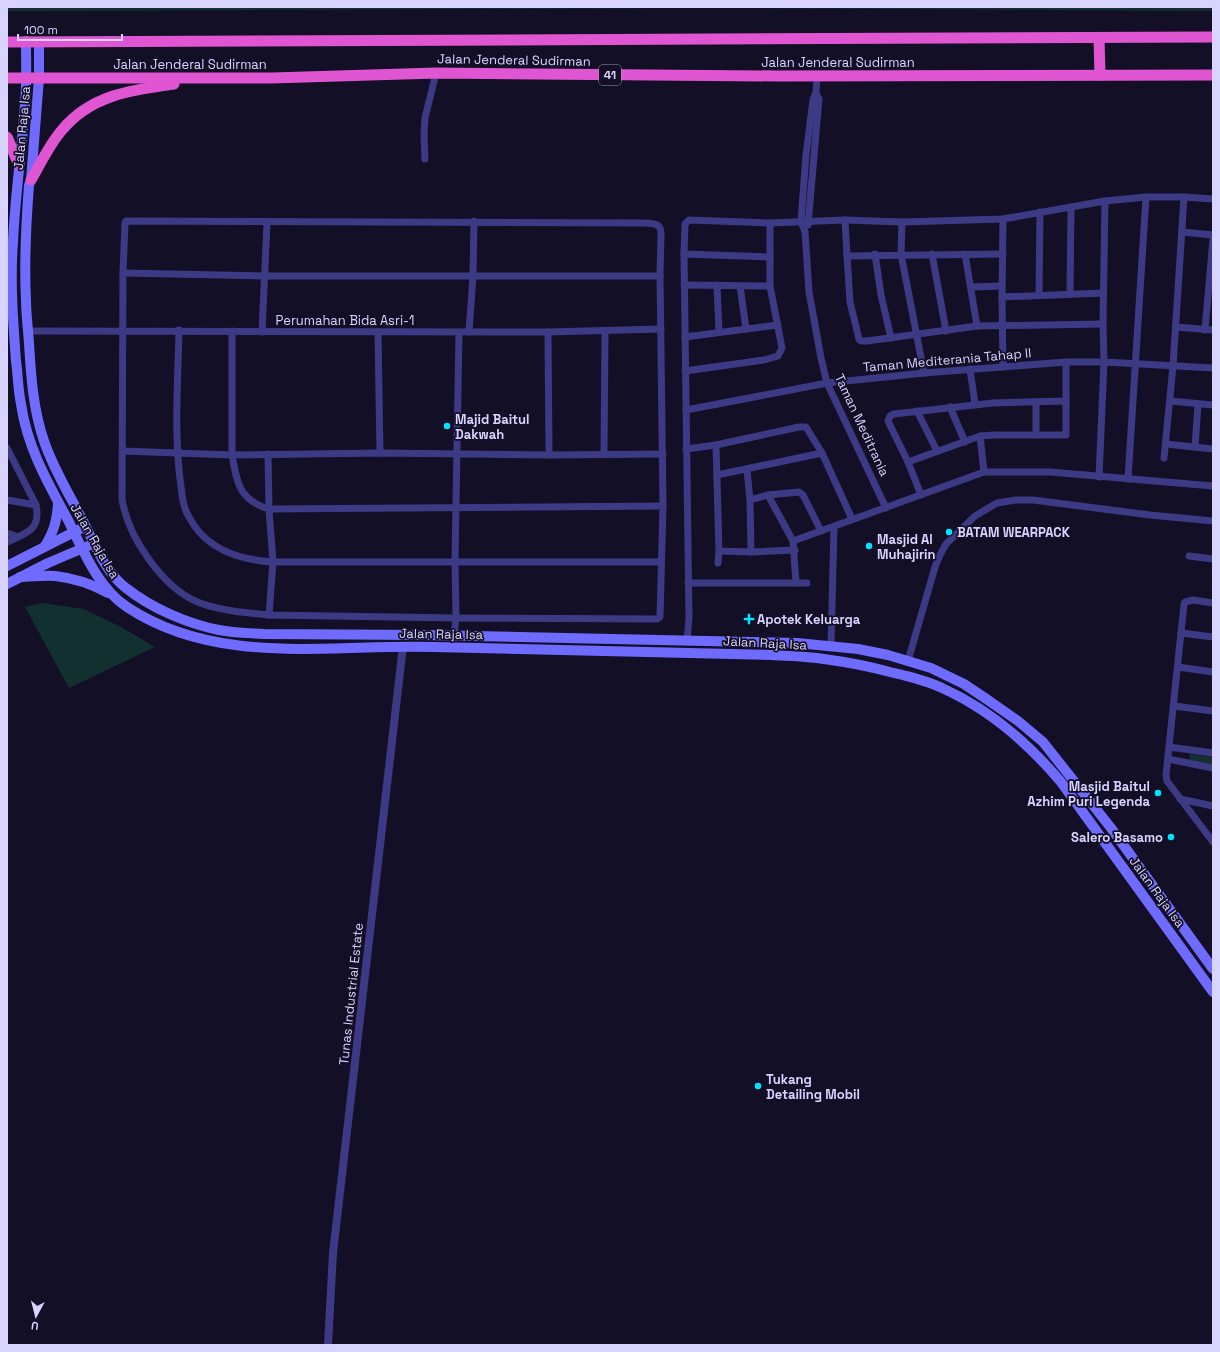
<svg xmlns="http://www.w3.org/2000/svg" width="1220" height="1352" font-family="'Space Grotesk',sans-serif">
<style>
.green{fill:#12302f}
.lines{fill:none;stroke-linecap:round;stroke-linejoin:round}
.minor{stroke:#3d3a85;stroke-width:7}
.tertiary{stroke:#3d3a85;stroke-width:8}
.secondary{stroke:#6f6bff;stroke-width:10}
.trunk{stroke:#e055d1;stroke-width:11}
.poi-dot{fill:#00e5ff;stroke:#130f26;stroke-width:1.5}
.labels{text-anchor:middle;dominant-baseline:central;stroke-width:3.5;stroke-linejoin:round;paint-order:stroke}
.shield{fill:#130f26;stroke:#9e99be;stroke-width:1}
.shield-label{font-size:12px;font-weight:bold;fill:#d9d4ff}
.street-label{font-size:13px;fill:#d9d4ff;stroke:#130f26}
.poi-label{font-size:13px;font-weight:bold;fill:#d9d4ff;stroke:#130f26;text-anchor:start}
</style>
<rect width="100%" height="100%" fill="#130f26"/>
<!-- green -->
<g class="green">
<path d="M7,7H1213V11L703,8L39,11H7Z"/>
<path d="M42,603L84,609L121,627L155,647L69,688L25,607Z"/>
<path d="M1190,754L1213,757V767L1189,762Z"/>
</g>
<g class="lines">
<!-- minor -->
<g class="minor">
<path d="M817,76L816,93L813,100L806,155L801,221L805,232L809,292L821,358L827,383L886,508"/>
<path d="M425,159L424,134L425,118L436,73"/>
<path d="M1105,201L1146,197"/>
<path d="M845,220L847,256"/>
<path d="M126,221C299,223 472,221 645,223C655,224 661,223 661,234L660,276L663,506L660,617L657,619L456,618L269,615C247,613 222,611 200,603C163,589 128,537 122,499L123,273L125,223Z"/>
<path d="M902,222L901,254L924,373"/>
<path d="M808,225L819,99L816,93"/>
<path d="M1182,232L1213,235"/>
<path d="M684,254L770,257"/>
<path d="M875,254L881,295L891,338"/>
<path d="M932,254L946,331"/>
<path d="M965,254L977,326"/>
<path d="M1003,254L847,256L850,302L859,339L861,341H867L977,326L1103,324"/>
<path d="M123,273L264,276H660"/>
<path d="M684,285L770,286"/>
<path d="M717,285L719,332"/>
<path d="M740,286L746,329"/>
<path d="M971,287L1002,286"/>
<path d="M1070,294L1071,207"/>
<path d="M1039,295L1040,212"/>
<path d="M1002,297L1103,293"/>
<path d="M1176,327L1213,330"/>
<path d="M179,330C178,380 174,430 180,479C182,492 182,506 189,517C206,550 240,560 273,562H661"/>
<path d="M1205,330L1213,239"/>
<path d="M28,331L548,332L661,329"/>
<path d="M232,331V455C237,483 239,500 269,509L663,506"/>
<path d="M262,332L267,223"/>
<path d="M378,332L380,453"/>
<path d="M469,332L473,276L474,221"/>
<path d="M548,332L549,455"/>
<path d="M685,337L778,325"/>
<path d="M1003,367L1002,297L1003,219"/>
<path d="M970,369L975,404"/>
<path d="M685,371L764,360L778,356L782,348L770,286V223"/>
<path d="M1170,401L1213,405"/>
<path d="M950,407L965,442"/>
<path d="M686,410L827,383L924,373L1066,362H1104L1213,368"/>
<path d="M917,411L937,451"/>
<path d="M1036,435V402"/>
<path d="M980,436L984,472"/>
<path d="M1166,444L1213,449"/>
<path d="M716,445L719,551L751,552L795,550"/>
<path d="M1195,447L1198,404"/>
<path d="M7,448L36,505C41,530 27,533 7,542"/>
<path d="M686,449L716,445L799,427H806L822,453L852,519"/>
<path d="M123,451L232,455L380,453L549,455L663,454"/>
<path d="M268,454L269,509L273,562L269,615"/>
<path d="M604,454L605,331"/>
<path d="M1164,458L1173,366L1184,197"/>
<path d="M908,462L980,436L994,435H1066V362"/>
<path d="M747,470L750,500L751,552"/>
<path d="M717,475L822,453"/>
<path d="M1128,479L1146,197H1184L1213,199"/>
<path d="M768,495L793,541L796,583"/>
<path d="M921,495L908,462L888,421L890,416L894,414L993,403L1066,401"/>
<path d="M7,500L36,505"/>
<path d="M750,500L768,495L799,492L803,495L821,531"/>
<path d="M7,533L18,537"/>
<path d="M793,541L984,472H1050L1213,486"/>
<path d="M1189,556L1213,559"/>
<path d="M718,563L719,551"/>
<path d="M688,583H807"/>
<path d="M1213,603L1193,600L1185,602L1184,604L1166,775L1167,781L1213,842"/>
<path d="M1181,633L1213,637"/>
<path d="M454,636L456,618L455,561L459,333"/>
<path d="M687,640L689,619L684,254L685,224L689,220L770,223L845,220L902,222L1003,219L1105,201L1103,324L1104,362L1099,477"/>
<path d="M831,646L834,527"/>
<path d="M908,661L935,567L940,555L946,544L975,516L997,503L1016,500H1033L1150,515L1213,521"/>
<path d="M1178,667L1213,672"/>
<path d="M1174,706L1213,711"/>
<path d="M1169,747L1213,753"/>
<path d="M1168,759L1213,768"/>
<path d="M1180,799L1213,806"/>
</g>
<!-- tertiary -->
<path class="tertiary" d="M328,1345L333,1253L403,646"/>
<!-- secondary -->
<g class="secondary">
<path d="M26,41C26,62 27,83 25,104C22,150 15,196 13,242C10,281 13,321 16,361C18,375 18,390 21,404C27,447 48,483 68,520C83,550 98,588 127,607C217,667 332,644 433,647C546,649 659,652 772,655C789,656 807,656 824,659C846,662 868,666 890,672C907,676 926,680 942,688C989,709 1028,743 1061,782L1213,992"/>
<path d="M39,42V78L31,180L29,185C26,224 24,262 26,300C26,314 28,328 29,343C31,376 33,409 44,441C54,471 71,497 85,525C96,547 106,573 126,588C151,608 188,624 219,630C234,633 249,633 264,634L425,635L797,643L858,649L888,655L931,668L964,684L985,698L1018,721L1043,742L1111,828L1213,969"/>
<path d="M45,546C54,531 57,521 58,503"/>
<path d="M7,566L80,529"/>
<path d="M20,577C31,577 44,575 55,576C73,578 92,584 108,593"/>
<path d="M7,584L48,563L88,546"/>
</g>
<!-- trunk -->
<g class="trunk">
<path d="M1099,38L1100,75"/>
<path d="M7,42L1213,37"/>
<path d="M7,78H272L436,73L778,76L1213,75"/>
<path d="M7,137L19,165"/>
<path d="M31,180C41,163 49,145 62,130C91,95 131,90 174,84"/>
</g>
</g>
<!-- markers -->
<g class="poi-dot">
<circle cx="447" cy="426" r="4"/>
<circle cx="949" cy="532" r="4"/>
<circle cx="869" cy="546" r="4"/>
<path d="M747 613h4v4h4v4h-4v4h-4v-4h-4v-4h4z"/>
<circle cx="1158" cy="793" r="4"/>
<circle cx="1171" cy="837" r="4"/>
<circle cx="758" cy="1086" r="4"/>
</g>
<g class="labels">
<!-- shield labels -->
<rect class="shield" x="599" y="65" width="22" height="20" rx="3"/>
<g class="shield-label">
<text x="610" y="75">41</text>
</g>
<!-- street labels -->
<g class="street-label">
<text transform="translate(514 60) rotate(1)">Jalan Jenderal Sudirman</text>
<text x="838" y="62">Jalan Jenderal Sudirman</text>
<text x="190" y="64">Jalan Jenderal Sudirman</text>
<text transform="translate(22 128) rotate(-85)">Jalan Raja Isa</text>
<text x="345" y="320">Perumahan Bida Asri-1</text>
<text transform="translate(947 360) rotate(-5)">Taman Mediterania Tahap II</text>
<text transform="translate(862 425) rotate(65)">Taman Meditrania</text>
<text transform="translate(95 541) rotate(60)">Jalan Raja Isa</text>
<text transform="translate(441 634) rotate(1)">Jalan Raja Isa</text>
<text transform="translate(765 643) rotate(3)">Jalan Raja Isa</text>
<text transform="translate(1157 892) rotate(54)">Jalan Raja Isa</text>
<text transform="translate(351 994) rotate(-84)">Tunas Industrial Estate</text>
</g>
<!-- poi labels -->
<g class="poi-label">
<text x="455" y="419">Majid Baitul<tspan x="455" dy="15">Dakwah</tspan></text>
<text x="957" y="532">BATAM WEARPACK</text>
<text x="877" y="539">Masjid Al<tspan x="877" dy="15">Muhajirin</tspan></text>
<text x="757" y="619">Apotek Keluarga</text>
<text x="1150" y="786" text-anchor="end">Masjid Baitul<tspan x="1150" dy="15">Azhim Puri Legenda</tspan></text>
<text x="1163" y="837" text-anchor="end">Salero Basamo</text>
<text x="766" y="1079">Tukang<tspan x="766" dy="15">Detailing Mobil</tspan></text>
</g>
</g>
<!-- border -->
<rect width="1220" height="1352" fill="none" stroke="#d9d4ff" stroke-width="16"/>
<!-- north arrow -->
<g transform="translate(36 1316) rotate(187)" stroke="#130f26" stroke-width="3" paint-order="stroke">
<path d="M0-3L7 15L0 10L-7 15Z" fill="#d9d4ff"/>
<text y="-6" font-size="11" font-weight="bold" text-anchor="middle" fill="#d9d4ff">U</text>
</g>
<!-- scale -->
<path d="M18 34v6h104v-6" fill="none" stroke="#d9d4ff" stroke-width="2"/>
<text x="24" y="34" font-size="12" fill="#d9d4ff" stroke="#130f26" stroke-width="3" paint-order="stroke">100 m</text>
</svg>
